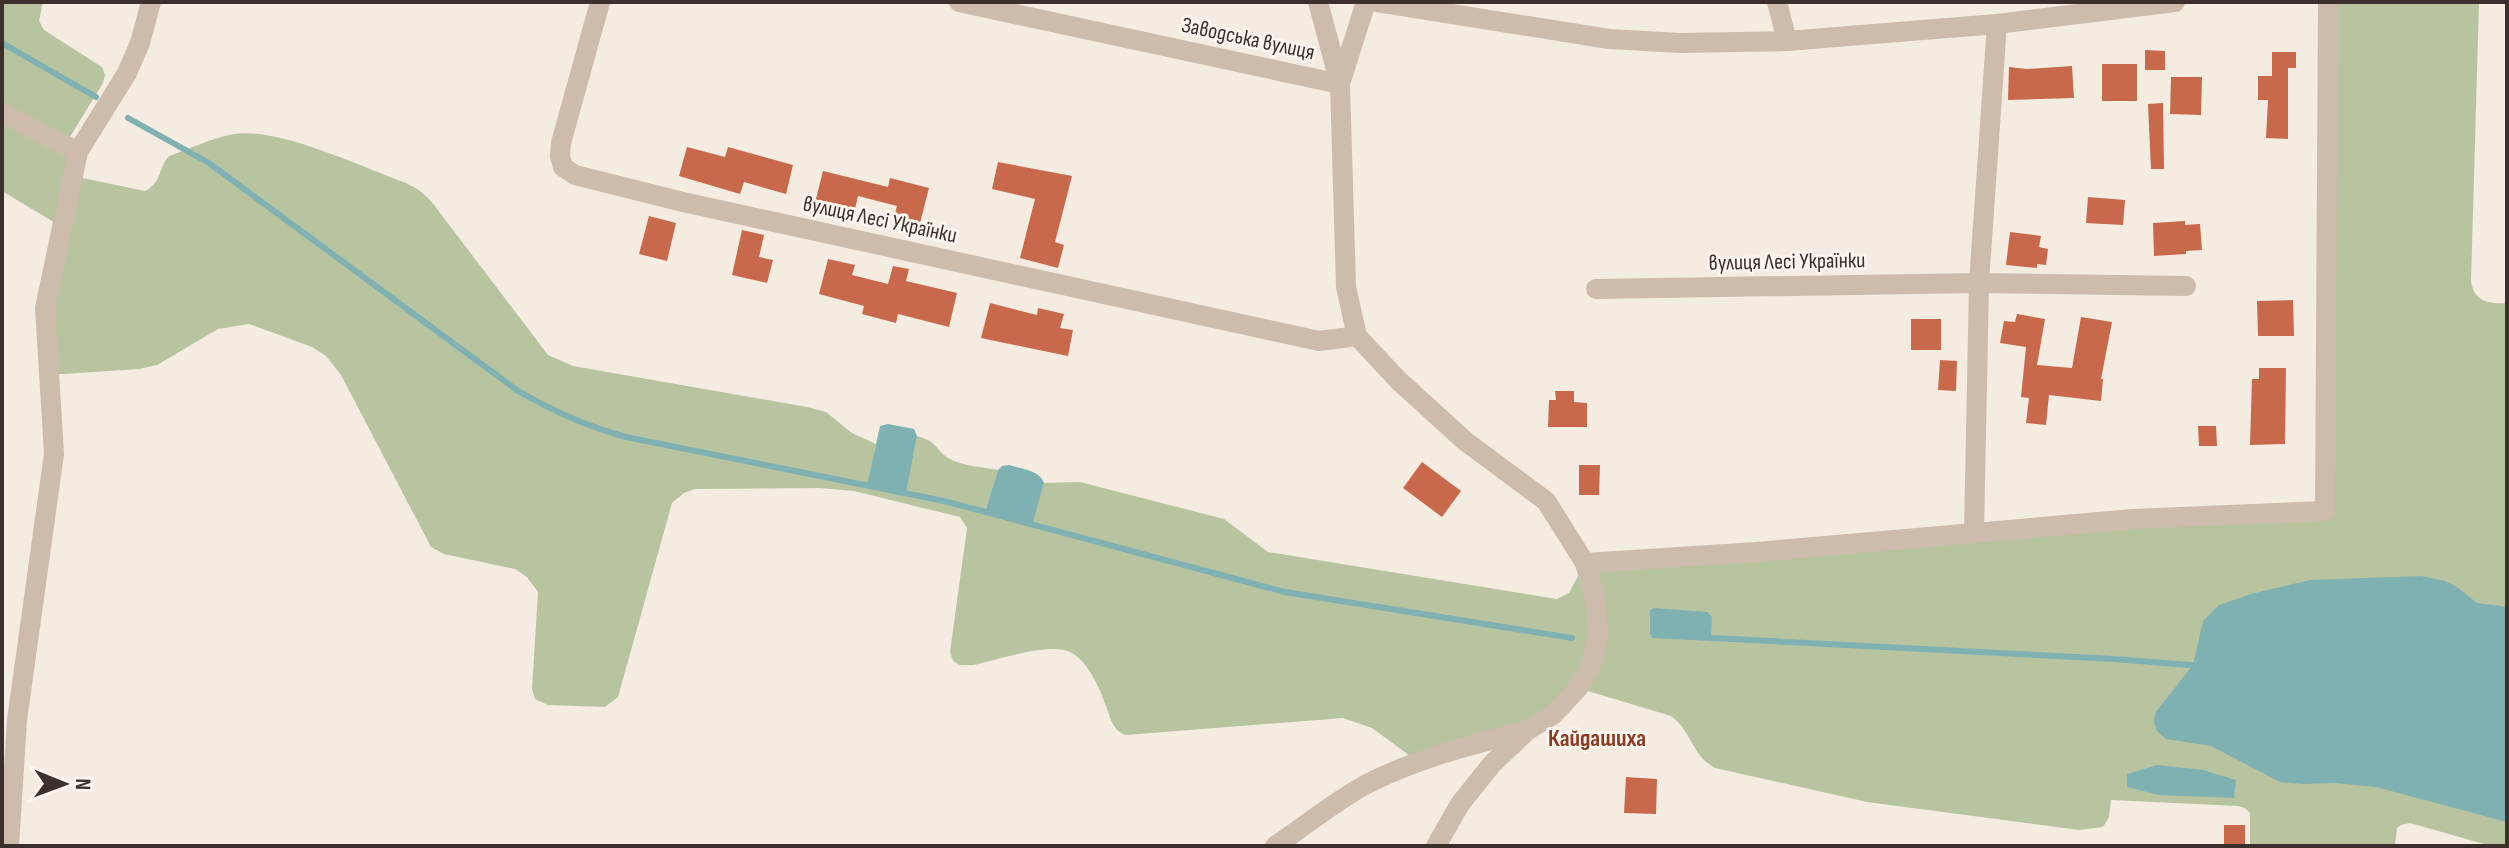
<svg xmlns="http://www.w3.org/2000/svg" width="2509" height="848" font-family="'Sofia Sans Condensed',sans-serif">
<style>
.green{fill:#b8c4a0}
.water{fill:#7fb0b2}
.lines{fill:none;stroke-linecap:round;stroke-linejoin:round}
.stream{stroke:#7fb0b2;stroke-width:6}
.building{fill:#c8694b}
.street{stroke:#cdbbac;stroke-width:20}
.labels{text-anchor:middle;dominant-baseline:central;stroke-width:6;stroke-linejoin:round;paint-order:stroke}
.street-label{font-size:22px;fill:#3b302b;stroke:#fbf5ee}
.neighbourhood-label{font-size:24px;font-weight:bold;fill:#8c3b22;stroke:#fbf5ee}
</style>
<rect width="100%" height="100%" fill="#f4ebe1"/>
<!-- green -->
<path class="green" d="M2,2H43L39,21L44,30L102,67L105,75L103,83L65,145L73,176L145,191C162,183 158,168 169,156C189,149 212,138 234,134C279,127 361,167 406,183L419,190L431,201L548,355L573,366L807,407L826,412L852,433L876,444L868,486L906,493L917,436C938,442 934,448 948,458C961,466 983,467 998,470L985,512L1031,524L1044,483L1080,482L1224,519L1268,552L1557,599L1569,593L1585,563L2325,511L2328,2H2479L2471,282C2475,302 2489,304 2507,303V846H2491L2410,823L2401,825L2397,828L2395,846H2250V813L2245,808L2238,806L2111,800L2109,817L2103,827L2079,830L1867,802L1715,768C1691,755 1692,731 1671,716L1578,688L1554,714L1417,761L1372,728L1343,718L1126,735C1112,730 1111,719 1106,706C1100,689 1088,662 1072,653C1052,641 997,660 973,665H960L953,661L950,652L967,528L960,517L854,491L820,488L695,489L684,493L672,503L618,697L605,707L548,705L535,699L532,689L538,592L527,577L515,569L444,554L431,547L341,375L326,356L312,347L249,324L218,329L157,365L139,369L48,375L62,227L2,191Z"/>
<!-- water -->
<g class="water">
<path d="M888,424L914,429L917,436L906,494L867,486L880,426Z"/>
<path d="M1009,465C1021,469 1040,470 1044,483L1032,525L985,512L998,470L1002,466Z"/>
<path d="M2421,576L2445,581L2457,587L2477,603L2507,607V822L2376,787L2334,783L2304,784L2280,782L2211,746L2166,739L2157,731L2154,723L2155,713L2193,665L2203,621L2219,605L2251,594L2310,580Z"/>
<path d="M1654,608L1707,612L1712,617L1711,638L1650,635V610Z"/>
<path d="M2157,765L2203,770L2236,780L2234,798L2159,795L2127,787V774Z"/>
</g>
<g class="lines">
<!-- stream -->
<g class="stream">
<path d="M2,43L96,97"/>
<path d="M128,118L209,163L518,391C555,412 586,426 626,437L944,501L1285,592L1572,638"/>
<path d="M1654,635L2114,659L2202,666"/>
</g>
</g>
<!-- building -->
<g class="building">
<path d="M2145,50L2165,51V70H2145Z"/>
<path d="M2272,52H2296V68H2288V139L2266,138L2268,100H2258V76H2272Z"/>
<rect x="2102" y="64" width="35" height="37"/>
<path d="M2072,66L2074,98L2008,100L2009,67L2027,69Z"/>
<path d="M2171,77H2202L2201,115L2170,114Z"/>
<path d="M2163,103L2164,169H2151L2148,104Z"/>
<path d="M687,147L725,157L728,147L793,165L786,194L744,182L740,194L679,176Z"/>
<path d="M998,162L1072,176L1055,242L1064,245L1058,268L1020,258L1035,199L992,189Z"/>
<path d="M823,171L888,187L890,178L929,188L920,223L894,217L897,206L858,196L854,213L815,203Z"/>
<path d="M2088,197L2125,200L2123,225L2086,223Z"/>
<path d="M649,216L676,223L667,261L639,254Z"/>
<path d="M2185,221V225L2200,224L2202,250L2186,251V254L2154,256L2153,223Z"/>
<path d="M742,230L764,235L759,257L773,260L767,283L732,275Z"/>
<path d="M2010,232L2041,236L2039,247L2048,249L2046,265L2037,264V268L2006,265Z"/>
<path d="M828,259L855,265L852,275L888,284L893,266L909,269L906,281L957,293L949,327L898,314L896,323L862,314L864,306L819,294Z"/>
<path d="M2293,300L2294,336H2258L2257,301Z"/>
<path d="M990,303L1037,315L1038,308L1064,314L1060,328L1073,330L1068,356L981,338Z"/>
<path d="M2017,314L2045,319L2037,365L2072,368L2081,317L2112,322L2101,379H2103L2101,401L2049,395L2046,425L2026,423L2029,398L2021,397L2026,347L2000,343L2004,321L2015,322Z"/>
<rect x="1911" y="319" width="30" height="31"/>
<path d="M1940,360L1957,361L1956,391L1938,390Z"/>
<path d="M2259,368H2286L2285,444L2250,445L2252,379H2259Z"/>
<path d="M1555,391H1574V402L1587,403V427H1548L1549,400H1556Z"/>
<path d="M2198,426H2216L2217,446H2199Z"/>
<path d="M1422,462L1461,491L1442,517L1403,488Z"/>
<path d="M1579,465H1600L1599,495H1579Z"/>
<path d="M1626,777L1657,779L1656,814L1624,813Z"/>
<rect x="2224" y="825" width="21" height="21"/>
</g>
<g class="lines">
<!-- street -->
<g class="street">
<path d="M600,2L561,143L560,156L563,167L575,175L683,202L1319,341L1357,336"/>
<path d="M959,2L1340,84L1366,2"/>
<path d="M1318,2L1340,84L1346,287L1357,336L1398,380L1465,441L1546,501L1585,563L1596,602L1598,638L1591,665L1578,688L1554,714L1528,730L1492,764L1460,804L1436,846"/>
<path d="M1377,2L1609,39L1680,43L1787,41L1997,24L2175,2"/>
<path d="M1777,2L1787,41"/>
<path d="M2,113L78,152"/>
<path d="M1596,289L1979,283L2186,286"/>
<path d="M1974,533L1979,283L1997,24"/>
<path d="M1585,563L1757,552L2133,519L2325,511L2328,2"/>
<path d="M9,846L17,720L54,454L45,308L78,152L127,73L140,43L151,2"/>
<path d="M1275,846C1305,826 1335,801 1367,784C1417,758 1471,745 1525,731"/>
</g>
</g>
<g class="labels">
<!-- street labels -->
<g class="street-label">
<text transform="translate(1248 39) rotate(12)">Заводська вулиця</text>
<text transform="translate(880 220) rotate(12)">вулиця Лесі Українки</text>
<text transform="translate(1787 262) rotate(-1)">вулиця Лесі Українки</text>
</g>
<!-- neighbourhood labels -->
<g class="neighbourhood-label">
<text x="1597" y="738">Кайдашиха</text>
</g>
</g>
<!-- border -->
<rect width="2509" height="848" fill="none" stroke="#3b302b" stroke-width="8"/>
<!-- north arrow -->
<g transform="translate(64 784) rotate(91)" stroke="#fbf5ee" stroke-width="6" paint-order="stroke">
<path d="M0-6L14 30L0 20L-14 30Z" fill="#3b302b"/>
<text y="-12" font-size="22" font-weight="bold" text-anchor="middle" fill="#3b302b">N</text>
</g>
</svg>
